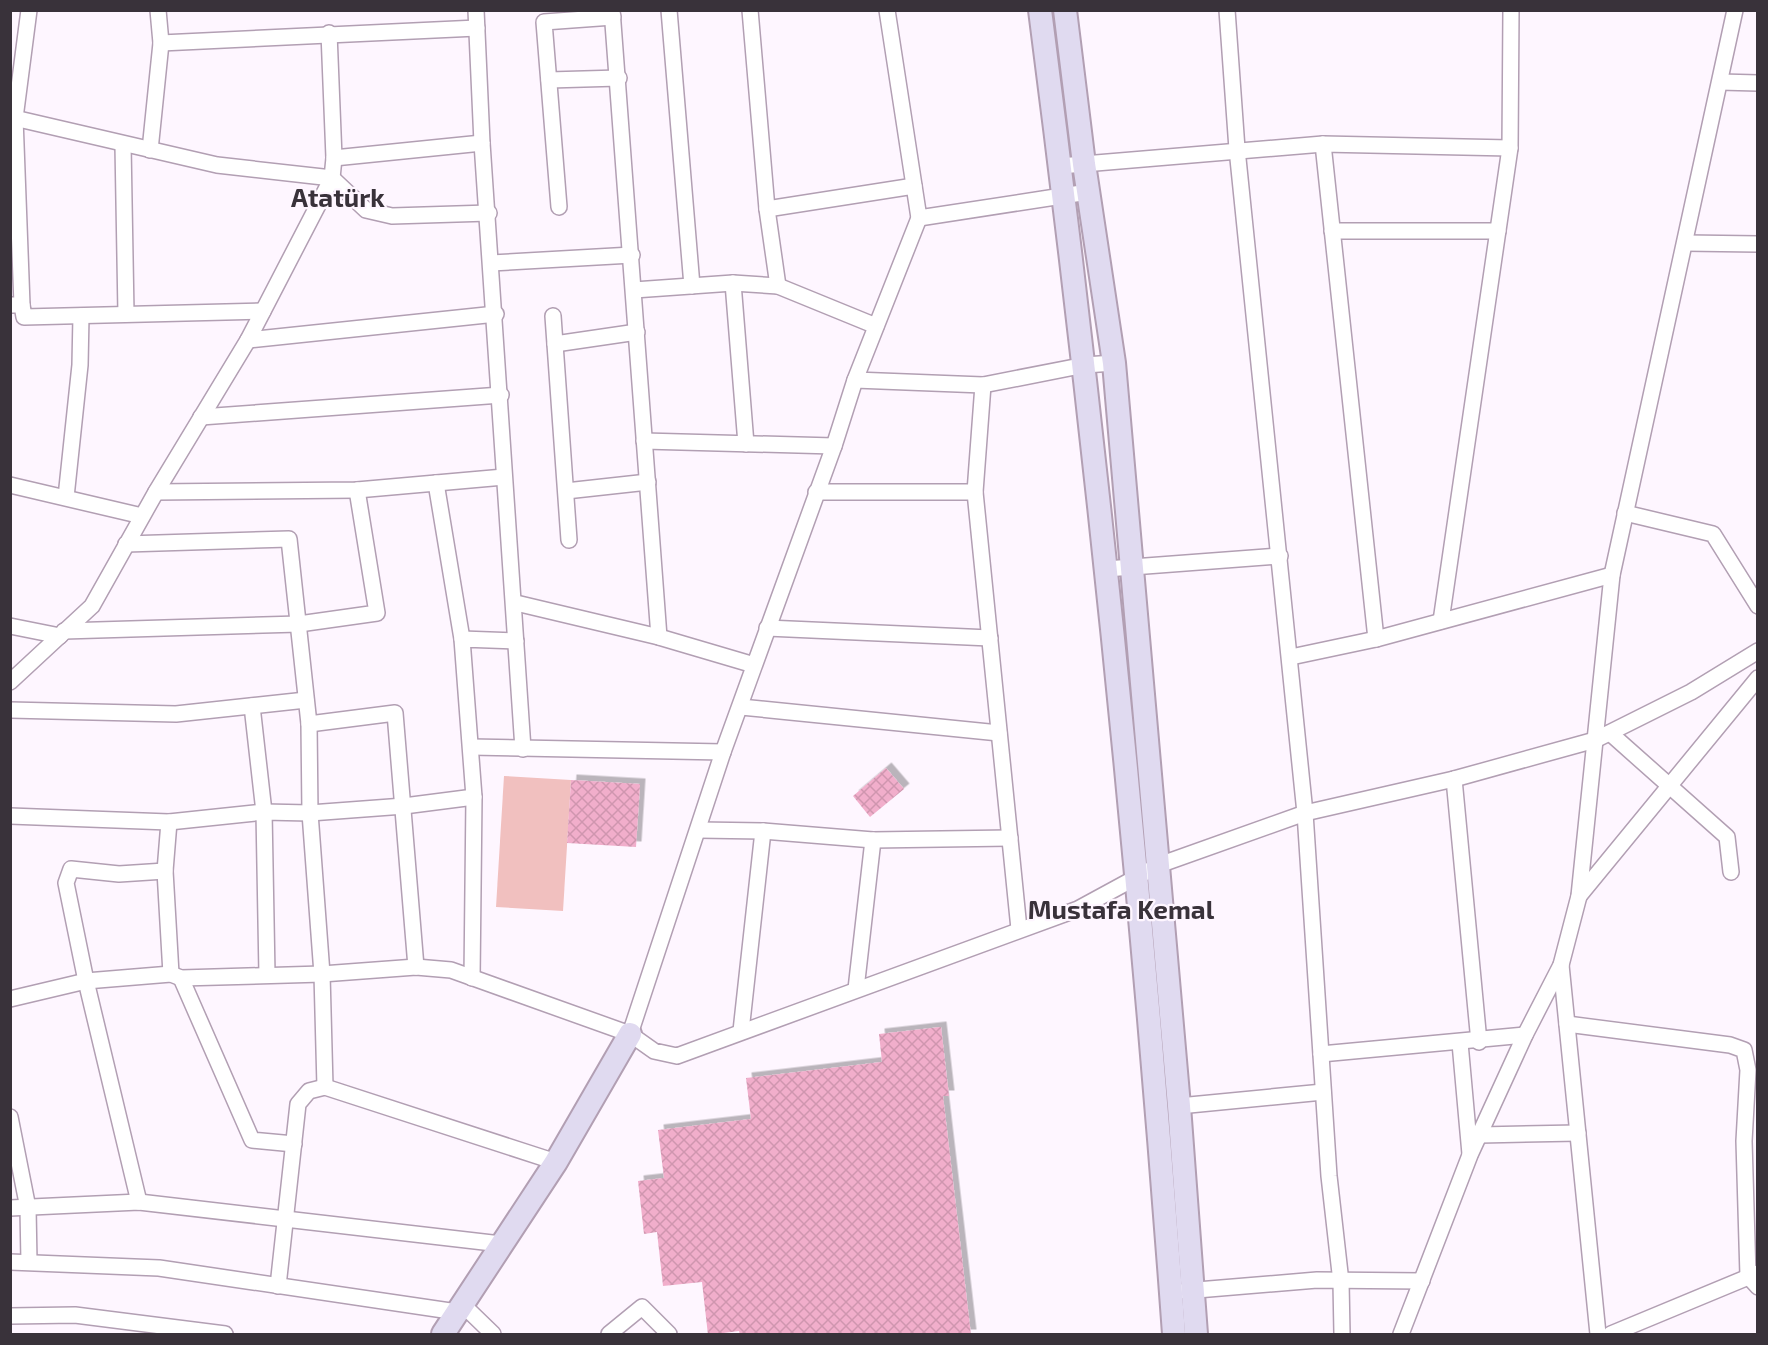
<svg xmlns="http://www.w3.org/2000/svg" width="1768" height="1345" font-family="'Exo 2',sans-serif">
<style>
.garden{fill:#f1c0bf}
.building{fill:url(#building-cross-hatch);filter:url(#shadow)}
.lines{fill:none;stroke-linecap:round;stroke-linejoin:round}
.street-casing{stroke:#b29fb3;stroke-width:18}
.secondary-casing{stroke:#b29fb3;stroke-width:26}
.street{stroke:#fff;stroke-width:15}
.secondary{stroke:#e0daf0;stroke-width:22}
.labels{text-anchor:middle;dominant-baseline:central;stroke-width:4.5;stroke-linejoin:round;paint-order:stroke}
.district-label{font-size:26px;font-weight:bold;fill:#39323a;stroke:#fef6ff}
</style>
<defs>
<pattern id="building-cross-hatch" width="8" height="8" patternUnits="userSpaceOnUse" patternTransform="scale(1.5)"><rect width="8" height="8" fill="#f1aecb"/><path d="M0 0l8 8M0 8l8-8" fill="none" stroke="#cf96af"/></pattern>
<filter id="shadow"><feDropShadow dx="5.5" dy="-5.5" stdDeviation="0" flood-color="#0004"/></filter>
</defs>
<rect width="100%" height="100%" fill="#fef6ff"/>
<!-- garden -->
<path class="garden" d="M504,776L571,780L563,911L496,907Z"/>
<!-- building -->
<g class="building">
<path d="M886,768L904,789L870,817L853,796Z"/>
<path d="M571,780L640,784L636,847L567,843Z"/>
<path d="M941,1027L949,1096H943L971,1335H740L739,1331L708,1335L702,1282L663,1286L657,1232L644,1234L638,1181L664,1178L658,1130L751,1119L746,1078L882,1062L879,1034Z"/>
</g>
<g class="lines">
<!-- street casing -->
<g class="street-casing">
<g id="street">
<path d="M476,10L482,143L523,749"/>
<path d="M612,10L659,637"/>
<path d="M669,10L692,286"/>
<path d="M750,10L767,209L778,286"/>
<path d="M887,10L919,218L1088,192"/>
<path d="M1227,10L1237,149L1305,813L1329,1176L1341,1282L1342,1334"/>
<path d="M161,43L477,28"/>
<path d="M549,80L619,78"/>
<path d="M1720,82L1758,83"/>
<path d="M10,117L217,165L332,178L366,210L392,216L489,213"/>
<path d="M1323,144L1376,639"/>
<path d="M123,145L126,314"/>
<path d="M150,150L161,43L158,10"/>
<path d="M334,158L482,143"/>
<path d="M1060,166L1323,144L1510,148"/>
<path d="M559,207L544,22L613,17"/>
<path d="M767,209L914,186"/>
<path d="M1332,231H1498"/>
<path d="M1685,243L1758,244"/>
<path d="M491,263L632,255"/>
<path d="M733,283L746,444"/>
<path d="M634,290L733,283L778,286L876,326"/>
<path d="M10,305H22L24,317L263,311"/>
<path d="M22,305L15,118L29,10"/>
<path d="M553,316L569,540"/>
<path d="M248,340L496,314"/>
<path d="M555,344L637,332"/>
<path d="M855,380L983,385L1085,365L1114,363"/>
<path d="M983,385L975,492L1019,929"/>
<path d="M201,417L501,395"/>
<path d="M644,441L834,446"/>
<path d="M436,483L462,639"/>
<path d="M10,485L142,516"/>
<path d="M566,491L648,482"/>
<path d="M156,492L357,490L504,477"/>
<path d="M816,492H975"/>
<path d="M66,497L80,365L81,316"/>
<path d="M1625,513L1713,534L1758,606"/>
<path d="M126,544L289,539L309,724L310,813L322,974L325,1087"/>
<path d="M1106,569L1280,556"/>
<path d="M516,603L659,637L754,665"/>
<path d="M1441,621L1510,148L1511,10"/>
<path d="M10,626L60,636"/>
<path d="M767,628L990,638"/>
<path d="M64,631L299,624L377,613L357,490"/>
<path d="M1291,657L1376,639L1612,575"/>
<path d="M10,682L92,606L156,492L248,340L332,178L334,158L329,33"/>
<path d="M252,706L264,812L267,975"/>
<path d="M741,707L999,733"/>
<path d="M10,710L176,714L306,700"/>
<path d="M309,724L395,713L416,967"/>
<path d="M1610,733L1727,837L1731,872"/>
<path d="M471,747L723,752"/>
<path d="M1454,779L1479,1042"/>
<path d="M10,816L169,822L264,812L310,813L404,806L474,797"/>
<path d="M169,822L165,871L171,974"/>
<path d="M699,830L763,831L873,840L1010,838"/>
<path d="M1579,896L1758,678"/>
<path d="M1561,965L1598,1334"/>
<path d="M181,978L252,1140L294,1144"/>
<path d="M472,978L474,797L462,639L516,641"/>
<path d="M856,989L873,840"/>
<path d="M10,999L86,981L171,974L181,978L322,974L416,967L451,970L630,1034L654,1051L677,1056L1078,909L1159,865L1305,813L1454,779L1595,740L1691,692L1758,651"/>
<path d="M1567,1024L1730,1045L1744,1050L1748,1070L1744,1141L1748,1276L1758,1287"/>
<path d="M741,1031L763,831"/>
<path d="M630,1034L723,752L834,446L855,380L919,218"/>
<path d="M1460,1043L1470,1154"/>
<path d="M1321,1054L1525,1035"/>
<path d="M1179,1106L1323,1092"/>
<path d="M10,1117L28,1208L29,1262"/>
<path d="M1480,1135L1578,1133"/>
<path d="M139,1202L86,981L66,883L71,869L119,874L165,871"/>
<path d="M10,1208L139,1202L501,1244"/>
<path d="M10,1262L159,1268L457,1312"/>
<path d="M278,1286L298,1104L309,1091L325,1087L556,1162"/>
<path d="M1185,1291L1317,1280L1422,1281"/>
<path d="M462,1304L493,1334"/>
<path d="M10,1316L75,1315L225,1334"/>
<path d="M609,1334L642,1307L669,1334"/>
<path d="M1401,1334L1470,1155L1525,1035L1561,965L1579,896L1612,575L1735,10"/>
<path d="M1611,1334L1758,1273"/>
</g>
</g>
<!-- secondary casing -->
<g class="secondary-casing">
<g id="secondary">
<path d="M1040,10C1097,451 1142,892 1174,1334"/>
<path d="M1065,10L1084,164L1114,363L1179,1106L1196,1334"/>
<path d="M443,1334L556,1162L630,1034"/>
</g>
</g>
<!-- street -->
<use href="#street" class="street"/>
<!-- secondary -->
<use href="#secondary" class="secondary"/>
</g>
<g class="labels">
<!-- district labels -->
<g class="district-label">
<text x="338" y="196">Atatürk</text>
<text x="1121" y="908">Mustafa Kemal</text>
</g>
</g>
<!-- border -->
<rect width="1768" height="1345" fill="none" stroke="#39323a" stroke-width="24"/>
</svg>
